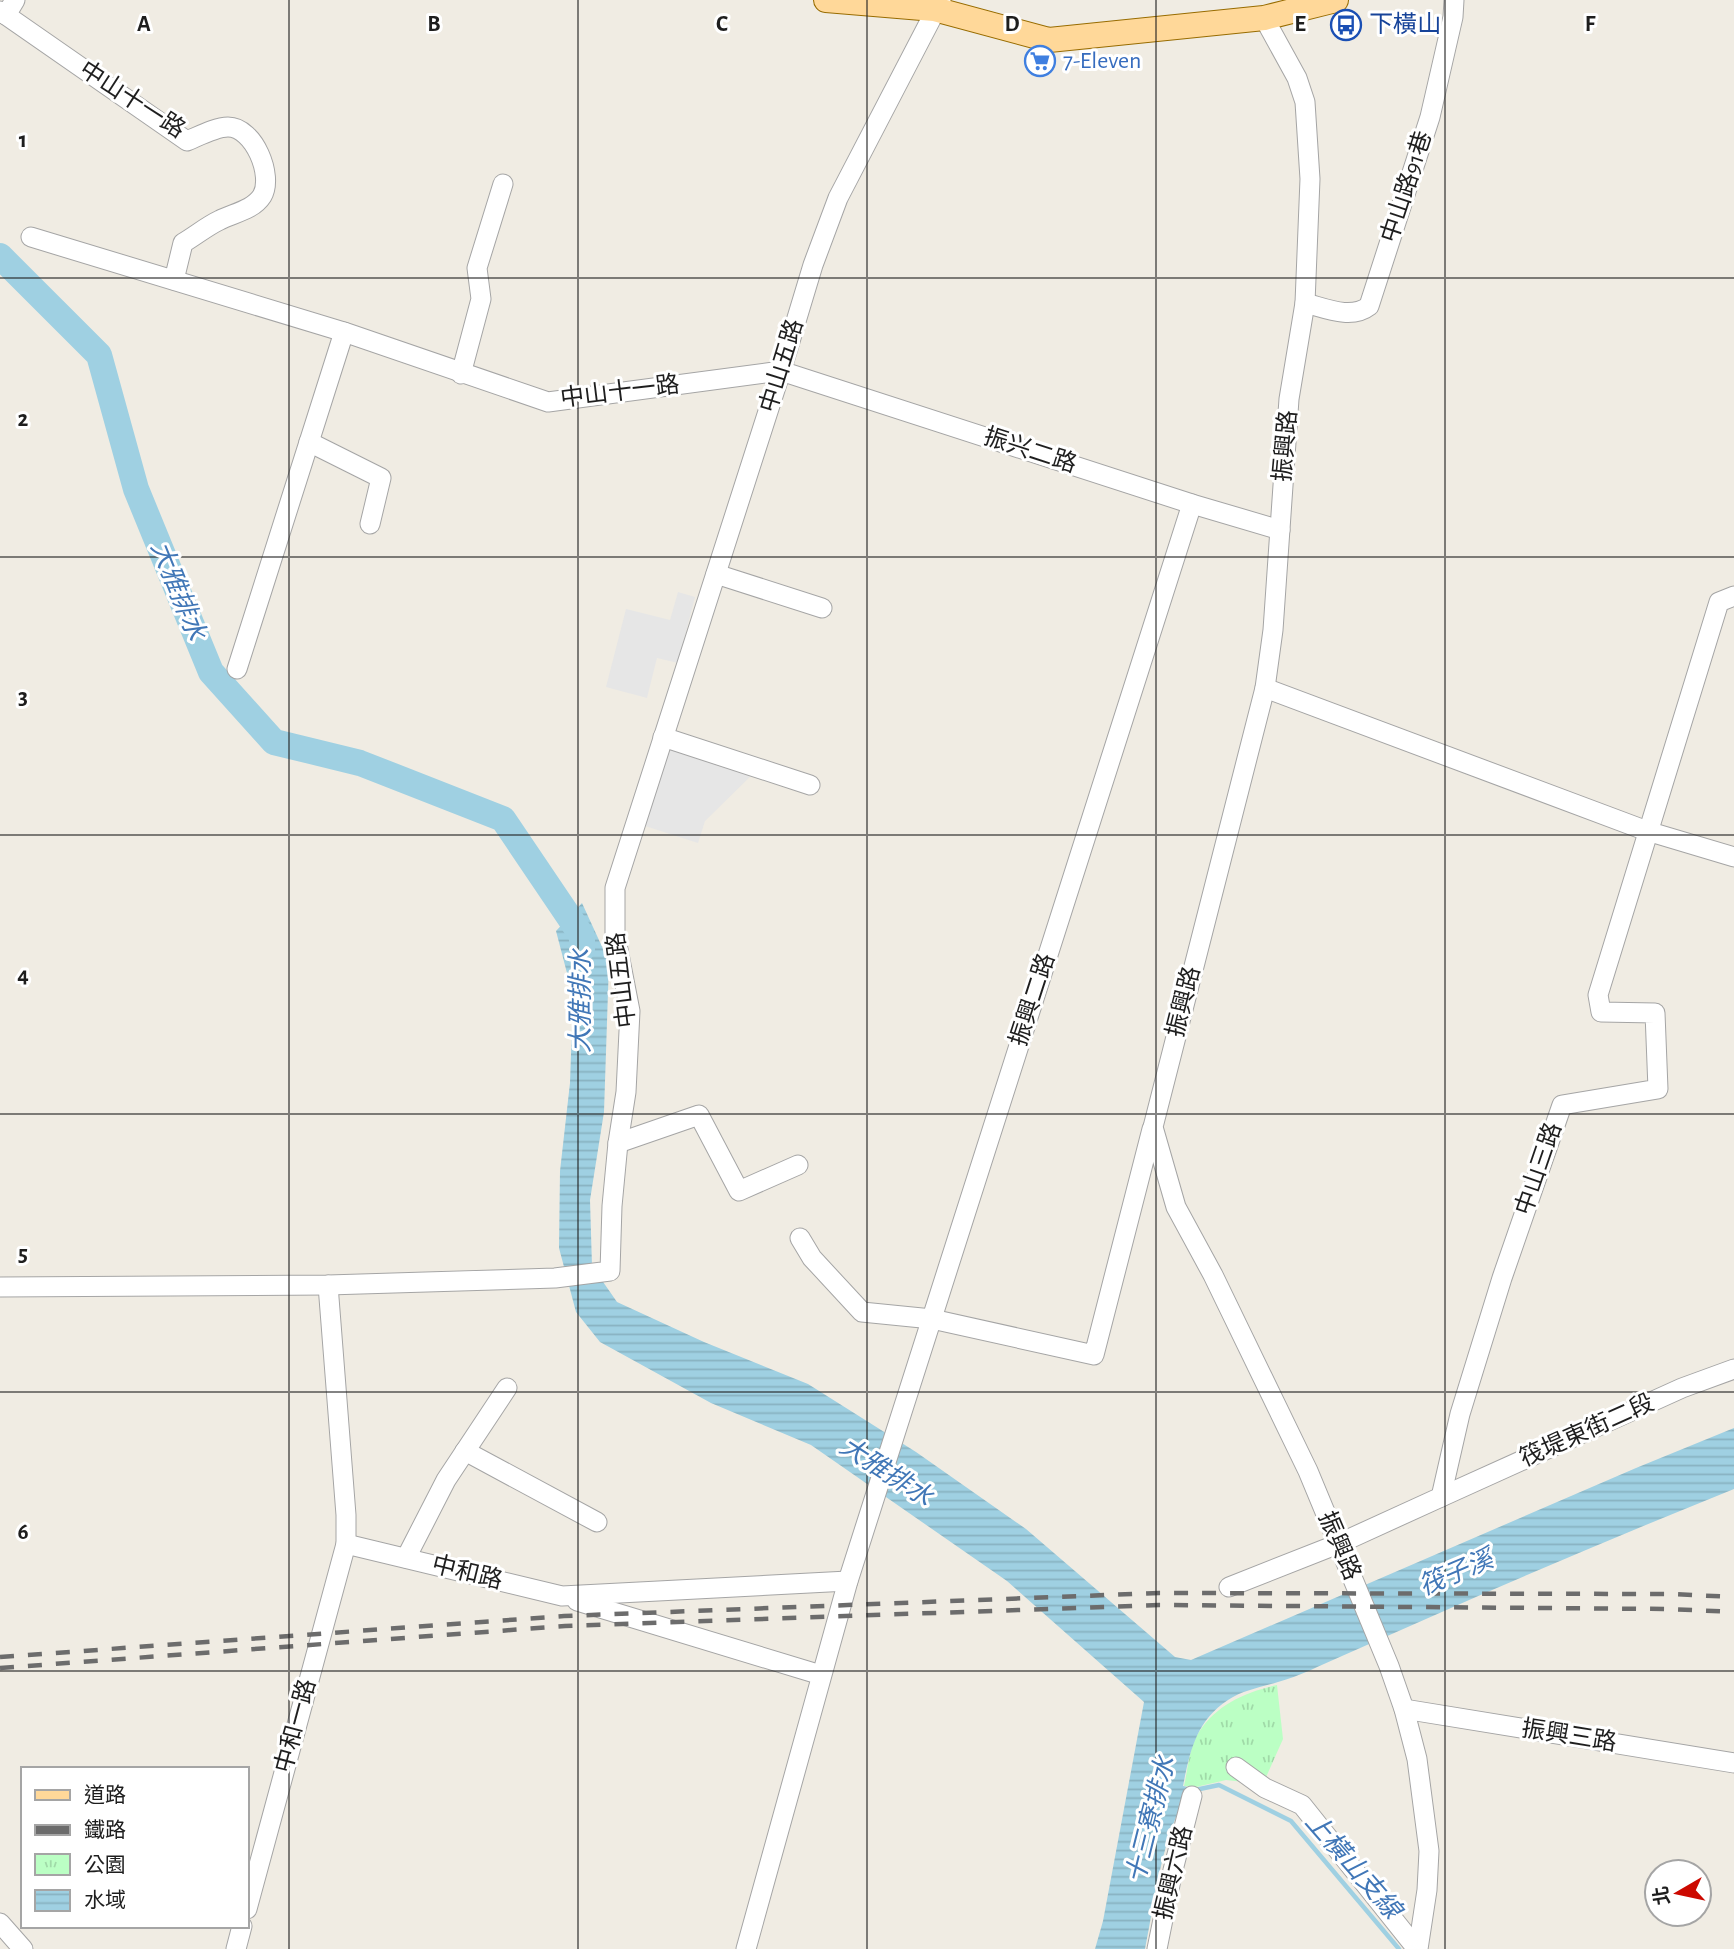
<svg xmlns="http://www.w3.org/2000/svg" width="1734" height="1949" font-family="'Alegreya Sans','Noto Sans TC',sans-serif">
<style>
.park{fill:url(#park-tufts)}
.parking{fill:#e6e6e6}
.water{fill:url(#water-rules)}
.lines{fill:none;stroke-linecap:round;stroke-linejoin:round}
.stream{stroke:#9fd0e2;stroke-width:4.5}
.river{stroke:#9fd0e2;stroke-width:26}
.minor-casing{stroke:#a5a5a5;stroke-width:21}
.major-casing{stroke:#986c00;stroke-width:26}
.minor{stroke:#fff;stroke-width:19}
.major{stroke:#ffd899;stroke-width:24}
.rail{stroke:#6c6c6c;stroke-width:4.5;stroke-dasharray:14 14;stroke-linecap:butt}
.grid{fill:none;stroke:#1e1e1e;stroke-width:2;stroke-opacity:0.55}
.labels{text-anchor:middle;dominant-baseline:central;stroke-width:6;stroke-linejoin:round;paint-order:stroke}
.transit-label{font-size:24px;fill:#164399;stroke:#fff;text-anchor:start}
.shop-label{font-size:24px;fill:#366cbe;stroke:#fff;text-anchor:start}
.street-label{font-size:24px;fill:#1e1e1e;stroke:#fff}
.water-label{font-size:26px;font-style:italic;fill:#4177b7;stroke:#fff}
.grid-label{font-size:23px;text-anchor:middle;font-weight:bold;fill:#1e1e1e;stroke:#fff;stroke-width:6;stroke-linejoin:round;paint-order:stroke}
</style>
<defs>
<pattern id="park-tufts" width="24" height="20" patternUnits="userSpaceOnUse" patternTransform="scale(1.75)"><rect width="24" height="20" fill="#bbffc4"/><path d="M3 7l-1-3M5 7V3M7 7l1-3M15 17l-1-3M17 17v-4M19 17l1-3" fill="none" stroke="#a0daa8"/></pattern>
<pattern id="water-rules" width="6" height="5" patternUnits="userSpaceOnUse" patternTransform="scale(1.75)"><rect width="6" height="5" fill="#9fd0e2"/><path d="M0 2.5h6" fill="none" stroke="#88b2c1"/></pattern>
</defs>
<rect width="100%" height="100%" fill="#f0ece3"/>
<!-- park -->
<path class="park" d="M1277,1685L1283,1739L1263,1784L1226,1780L1196,1787L1184,1786C1188,1769 1189,1747 1199,1732C1217,1704 1246,1692 1277,1685Z"/>
<!-- parking -->
<g class="parking">
<path d="M678,592L695,597L678,663L657,658L647,698L606,687L626,609L670,620Z"/>
<path d="M672,736L761,766L705,821L698,843L645,826Z"/>
</g>
<!-- water -->
<path class="water" d="M582,903L609,962L604,1112L590,1200L592,1266L617,1302L704,1342L808,1384L916,1452L1026,1529L1175,1657L1191,1660L1636,1468L1734,1428V1489C1602,1542 1472,1598 1342,1656C1321,1665 1300,1676 1278,1682C1261,1687 1243,1690 1228,1700C1196,1721 1190,1751 1183,1786L1188,1787L1189,1791C1161,1838 1156,1896 1145,1949H1095L1103,1921L1144,1702L1007,1581L811,1445L711,1403L600,1342L576,1312L559,1248L560,1171L570,1083L573,996L556,931Z"/>
<g class="lines">
<!-- stream -->
<path class="stream" d="M1195,1790L1219,1785L1291,1821L1399,1949"/>
<!-- river -->
<path class="river" d="M0,256L99,355L136,489L211,672L274,742L360,763L503,819L582,936V949"/>
<!-- minor casing -->
<g class="minor-casing">
<g id="minor">
<path d="M0,11L187,141C199,136 216,127 228,127C254,127 274,176 262,196C253,210 234,213 220,220C207,226 195,236 183,243L174,280"/>
<path d="M6,15L15,0"/>
<path d="M1264,18L1297,78L1305,102L1310,179L1305,303L1289,399L1273,630L1265,688L1153,1127L1176,1207L1213,1275L1308,1471L1389,1666L1404,1709L1417,1759L1429,1851L1427,1890L1418,1949"/>
<path d="M31,237L344,332L548,402L781,371L1192,504L1280,530"/>
<path d="M1305,303C1325,308 1351,320 1369,306L1430,117L1453,17L1454,0"/>
<path d="M461,374L481,299L477,268L503,184"/>
<path d="M309,442L381,478L370,524"/>
<path d="M716,574L822,608"/>
<path d="M237,669L344,332"/>
<path d="M1265,688L1647,831L1734,857"/>
<path d="M663,737L810,785"/>
<path d="M618,1143L699,1115L739,1191L798,1165"/>
<path d="M800,1238L812,1258L862,1312L932,1319L1094,1355L1152,1129"/>
<path d="M0,1287L328,1285L555,1278L610,1271L612,1206L618,1143L626,1092L630,1011L615,934V888L781,371L813,265L838,198L941,0"/>
<path d="M465,1451L597,1522"/>
<path d="M1441,1497L1682,1388L1734,1369"/>
<path d="M346,1544L562,1596L848,1581"/>
<path d="M406,1558L446,1480L507,1388"/>
<path d="M1229,1587L1338,1544L1441,1497L1460,1414L1502,1278L1562,1105L1658,1089L1655,1013L1601,1012L1598,995L1719,602L1734,596"/>
<path d="M577,1601L821,1675"/>
<path d="M1404,1709L1734,1763"/>
<path d="M1236,1767L1265,1788L1302,1805L1417,1949"/>
<path d="M247,1909L346,1544V1515L328,1285"/>
<path d="M0,1923L23,1949"/>
<path d="M236,1949L242,1926"/>
<path d="M746,1949L848,1581L1192,504"/>
<path d="M1157,1949L1173,1870L1192,1796"/>
</g>
</g>
<!-- major casing -->
<g class="major-casing">
<path id="major" d="M826,0L934,9L1049,40L1264,18L1336,0"/>
</g>
<!-- minor -->
<use href="#minor" class="minor"/>
<!-- major -->
<use href="#major" class="major"/>
<!-- rail -->
<g class="rail">
<path d="M0,1657L564,1616L1159,1593L1672,1594L1734,1597"/>
<path d="M0,1668L565,1626L1159,1605L1668,1609L1734,1612"/>
</g>
</g>
<!-- grid -->
<path class="grid" d="M289,0V1949M578,0V1949M867,0V1949M1156,0V1949M1445,0V1949M0,278H1734M0,557H1734M0,835H1734M0,1114H1734M0,1392H1734M0,1671H1734"/>
<!-- icons -->
<defs>
<g id="bus-ring" transform="scale(1.575)"><circle r="9.5" fill="#fff" stroke="#1a4fb4" stroke-width="1.5"/><path d="M-5-6H5V4H4V6H2V4H-2V6H-4V4H-5ZM-3.5-4V0h7V-4ZM-3.5 1.2v1.5H-2V1.2ZM2 1.2v1.5H3.5V1.2Z" fill="#1a4fb4"/></g>
<g id="supermarket-ring" transform="scale(1.575)"><circle r="9.5" fill="#fff" stroke="#3f7fe0" stroke-width="1.5"/><path d="M-6-5.5h2.5l.6 2H6L4.5 2H-2.5L-4.4-4H-6ZM-1.5 3.2a1.3 1.3 0 1 0 .1 0ZM3 3.2a1.3 1.3 0 1 0 .1 0Z" fill="#3f7fe0"/></g>
</defs>
<g fill-rule="evenodd">
<use href="#bus-ring" x="1346" y="25"/>
<use href="#supermarket-ring" x="1040" y="61"/>
</g>
<g class="labels">
<!-- transit labels -->
<g class="transit-label">
<text x="1369" y="25">下橫山</text>
</g>
<!-- shop labels -->
<g class="shop-label">
<text x="1063" y="61">7-Eleven</text>
</g>
<!-- street labels -->
<g class="street-label">
<text transform="translate(132 100) rotate(33)">中山十一路</text>
<text transform="translate(1407 187) rotate(-72)">中山路91巷</text>
<text transform="translate(782 366) rotate(-73)">中山五路</text>
<text transform="translate(620 392) rotate(-7)">中山十一路</text>
<text transform="translate(1286 446) rotate(-85)">振興路</text>
<text transform="translate(1030 451) rotate(18)">振兴二路</text>
<text transform="translate(622 980) rotate(-97)">中山五路</text>
<text transform="translate(1033 1000) rotate(-72)">振興二路</text>
<text transform="translate(1184 1002) rotate(-76)">振興路</text>
<text transform="translate(1539 1169) rotate(-71)">中山三路</text>
<text transform="translate(1587 1431) rotate(-24)">筏堤東街二段</text>
<text transform="translate(1339 1546) rotate(67)">振興路</text>
<text transform="translate(467 1573) rotate(14)">中和路</text>
<text transform="translate(296 1726) rotate(-75)">中和一路</text>
<text transform="translate(1569 1736) rotate(9)">振興三路</text>
<text transform="translate(1174 1873) rotate(-77)">振興六路</text>
</g>
<!-- water labels -->
<g class="water-label">
<text transform="translate(178 591) rotate(68)">大雅排水</text>
<text transform="translate(581 1001) rotate(-90)">大雅排水</text>
<text transform="translate(886 1472) rotate(33)">大雅排水</text>
<text transform="translate(1456 1573) rotate(-23)">筏子溪</text>
<text transform="translate(1151 1820) rotate(-76)">十三寮排水</text>
<text transform="translate(1353 1866) rotate(49)">上橫山支線</text>
</g>
</g>
<g class="grid-label">
<text x="144" y="31">A</text>
<text x="434" y="31">B</text>
<text x="722" y="31">C</text>
<text x="1012" y="31">D</text>
<text x="1300" y="31">E</text>
<text x="1590" y="31">F</text>
<text x="23" y="147">1</text>
<text x="23" y="426">2</text>
<text x="23" y="704">3</text>
<text x="23" y="982">4</text>
<text x="23" y="1261">5</text>
<text x="23" y="1539">6</text>
</g>
<!-- legend -->
<rect x="21" y="1767" width="228" height="161" fill="#ffffff" stroke="#a5a5a5" stroke-width="2"/>
<rect x="35" y="1790" width="35" height="10" fill="#ffd899" stroke="#a5a5a5" stroke-width="2"/>
<text x="84" y="1802" font-size="21" fill="#1e1e1e">道路</text>
<rect x="35" y="1825" width="35" height="10" fill="#6c6c6c" stroke="#a5a5a5" stroke-width="2"/>
<text x="84" y="1837" font-size="21" fill="#1e1e1e">鐵路</text>
<rect x="35" y="1854" width="35" height="21" fill="url(#park-tufts)" stroke="#a5a5a5" stroke-width="2"/>
<text x="84" y="1872" font-size="21" fill="#1e1e1e">公園</text>
<rect x="35" y="1890" width="35" height="21" fill="url(#water-rules)" stroke="#a5a5a5" stroke-width="2"/>
<text x="84" y="1907" font-size="21" fill="#1e1e1e">水域</text>
<!-- north arrow -->
<g transform="translate(1678 1893) rotate(261)"><circle r="33" fill="#ffffff" stroke="#a5a5a5" stroke-width="2"/>
<path d="M0-5L12 26L0 18L-12 26Z" fill="#cc0900"/>
<text y="-10" font-size="19" font-weight="bold" text-anchor="middle" fill="#1e1e1e">北</text>
</g>
</svg>
